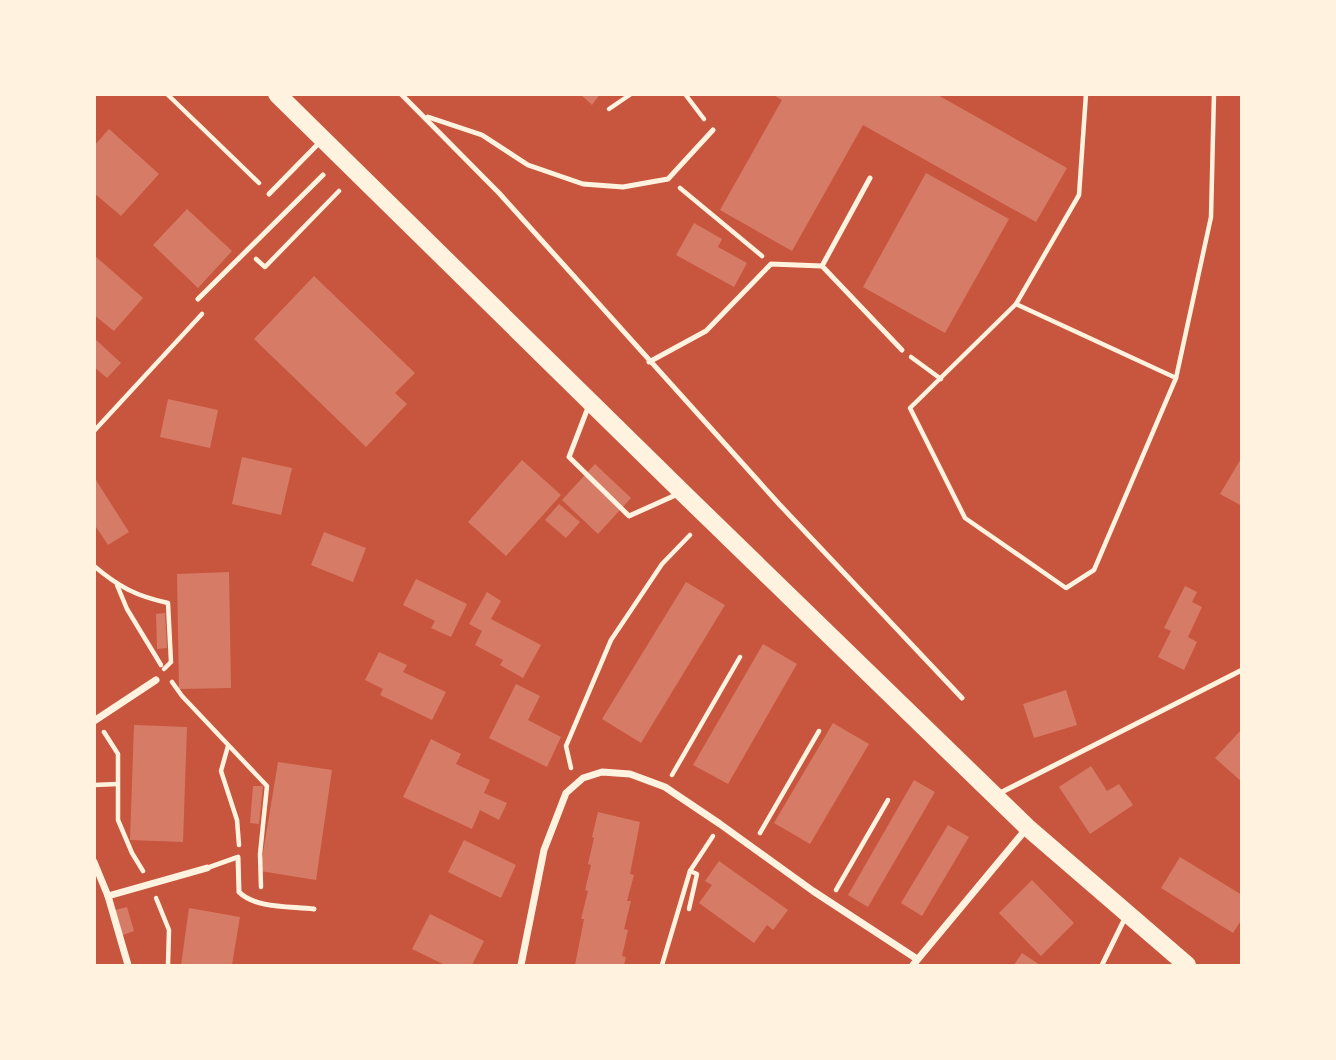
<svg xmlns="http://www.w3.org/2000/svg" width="1336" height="1060" font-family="Cabin,sans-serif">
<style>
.building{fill:#d67c66}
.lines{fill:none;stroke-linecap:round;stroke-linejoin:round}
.path{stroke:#fff3e0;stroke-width:4.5}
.service{stroke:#fff3e0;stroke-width:5}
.minor{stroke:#fff3e0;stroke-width:7}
.primary{stroke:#fff3e0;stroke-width:18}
</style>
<rect width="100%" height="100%" fill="#c8553d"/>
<!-- building -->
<g class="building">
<path d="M580,94H600L592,105Z"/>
<path d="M772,94H936L1067,168L1036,222L863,125L792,251L720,210L782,100Z"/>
<path d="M109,129L159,174L121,216L94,193V146Z"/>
<path d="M926,173L1009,219L945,333L863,287Z"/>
<path d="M187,209L232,251L198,288L153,245Z"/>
<path d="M694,223L722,239L718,247L747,263L734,287L676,255Z"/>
<path d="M94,255L143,298L114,331L94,315Z"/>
<path d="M314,276L415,373L395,393L407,404L366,447L254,339Z"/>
<path d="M94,338L121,363L107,378L94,367Z"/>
<path d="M168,399L218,410L210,448L160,437Z"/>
<path d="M242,457L292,468L281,515L232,504Z"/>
<path d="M1242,457V506L1220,494Z"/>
<path d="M522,460L561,495L506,556L468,522Z"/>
<path d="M595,464L631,498L598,534L562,500Z"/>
<path d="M94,477L129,532L108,545L94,524Z"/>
<path d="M559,504L580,522L566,538L545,520Z"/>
<path d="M324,532L366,548L353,582L311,565Z"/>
<path d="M229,572L231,688L179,689L177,574Z"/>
<path d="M416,579L467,604L451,637L431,628L435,621L403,605Z"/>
<path d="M686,582L725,605L641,743L602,719Z"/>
<path d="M1185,586L1197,592L1192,602L1202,607L1188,637L1197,642L1184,670L1158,657L1171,631L1164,628Z"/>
<path d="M487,592L501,601L491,619L541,645L523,678L500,665L503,660L475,645L482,631L469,624Z"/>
<path d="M165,613L167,648L157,649L156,614Z"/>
<path d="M763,644L797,664L728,784L693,765Z"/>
<path d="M379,652L407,665L403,672L446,692L432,720L380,695L383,689L365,680Z"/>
<path d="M516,684L540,696L528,720L561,737L547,767L489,738Z"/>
<path d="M1066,690L1077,725L1034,738L1023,704Z"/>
<path d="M833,723L869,744L810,844L774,823Z"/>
<path d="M134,725L187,727L183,842L130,840Z"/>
<path d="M1242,729V782L1215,758Z"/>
<path d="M431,739L461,754L456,764L490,780L484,793L507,803L499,820L480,810L472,829L403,797Z"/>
<path d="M278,762L332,770L316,880L260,871Z"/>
<path d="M1091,766L1107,791L1119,784L1133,805L1090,834L1059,787Z"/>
<path d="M914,780L935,792L868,907L848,895Z"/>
<path d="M253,786H263L259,824L250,823Z"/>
<path d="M598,812L640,822L630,874L634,875L627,901H631L624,929L628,930L622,956L626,957L624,965H575L584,919H581L588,891L585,890L591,865L588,864L594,838L592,837Z"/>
<path d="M948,825L969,837L922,916L901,903Z"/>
<path d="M464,840L516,865L501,898L448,872Z"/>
<path d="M1180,857L1242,895V919L1233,933L1161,888Z"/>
<path d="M719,861L788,910L773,930L767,925L754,943L699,903L712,885L705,881Z"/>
<path d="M1032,880L1074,923L1041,956L999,913Z"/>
<path d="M127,907L134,931L123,935L115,910Z"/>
<path d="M189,908L240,917L232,965H181Z"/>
<path d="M430,914L484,941L472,965H445L412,949Z"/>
<path d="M1022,953L1040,965H1014Z"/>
</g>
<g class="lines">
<!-- path -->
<g class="path">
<path d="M167,94L259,183"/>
<path d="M685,94L704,119"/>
<path d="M1086,94L1079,195L1016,304L910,408L965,518L1066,588L1094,570L1176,378L1211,217L1214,94"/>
<path d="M609,109L631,94"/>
<path d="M680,188L762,256"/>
<path d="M256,259L265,267L339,191"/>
<path d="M1016,304L1176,378"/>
<path d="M911,357L941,379"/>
<path d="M94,431L202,314"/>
<path d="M94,566C119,587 136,596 168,603L171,662L164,669"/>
<path d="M117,585L127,609L161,665"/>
<path d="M172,682L182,696L267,786L260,854L261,887"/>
<path d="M104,732L118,754V820L132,853L143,871"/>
<path d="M228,746L221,771L237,820L239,845"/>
<path d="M571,768L566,746L611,640L662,564L690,535"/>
<path d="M672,775L740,657"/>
<path d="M94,785L118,784"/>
<path d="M760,833L819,731"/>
<path d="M836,890L888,800"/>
<path d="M156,898L169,930L168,965"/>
<path d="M689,909L697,874L690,871"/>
<path d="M662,965L690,871L713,836"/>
</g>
<!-- service -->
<g class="service">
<path d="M401,94L499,193L779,504L962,698"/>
<path d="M428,117L482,135L528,165L583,184L623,187L668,179L713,130"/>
<path d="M269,194L320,142"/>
<path d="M822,266L902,350"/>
<path d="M198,299L323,175"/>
<path d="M649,362L706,331L771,264L822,266L870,178"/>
<path d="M589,405L569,457L629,516L678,494"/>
<path d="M998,794L1242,670"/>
<path d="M207,868L238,857L239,892C256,909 291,906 314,909"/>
<path d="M1102,965L1125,918"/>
</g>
<!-- minor -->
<g class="minor">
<path d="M94,721L156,680"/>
<path d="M94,862L108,896L128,965"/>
<path d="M108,896L207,868"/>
<path d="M521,965L544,850L566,793L583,778L602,772L630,774L665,787L720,824L813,891L917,959"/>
<path d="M913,965L1027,828"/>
</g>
<!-- primary -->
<path class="primary" d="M277,94L682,492L1027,827L1187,965"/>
</g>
<!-- border -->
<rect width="1336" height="1060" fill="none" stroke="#fff3e0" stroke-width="192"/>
</svg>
